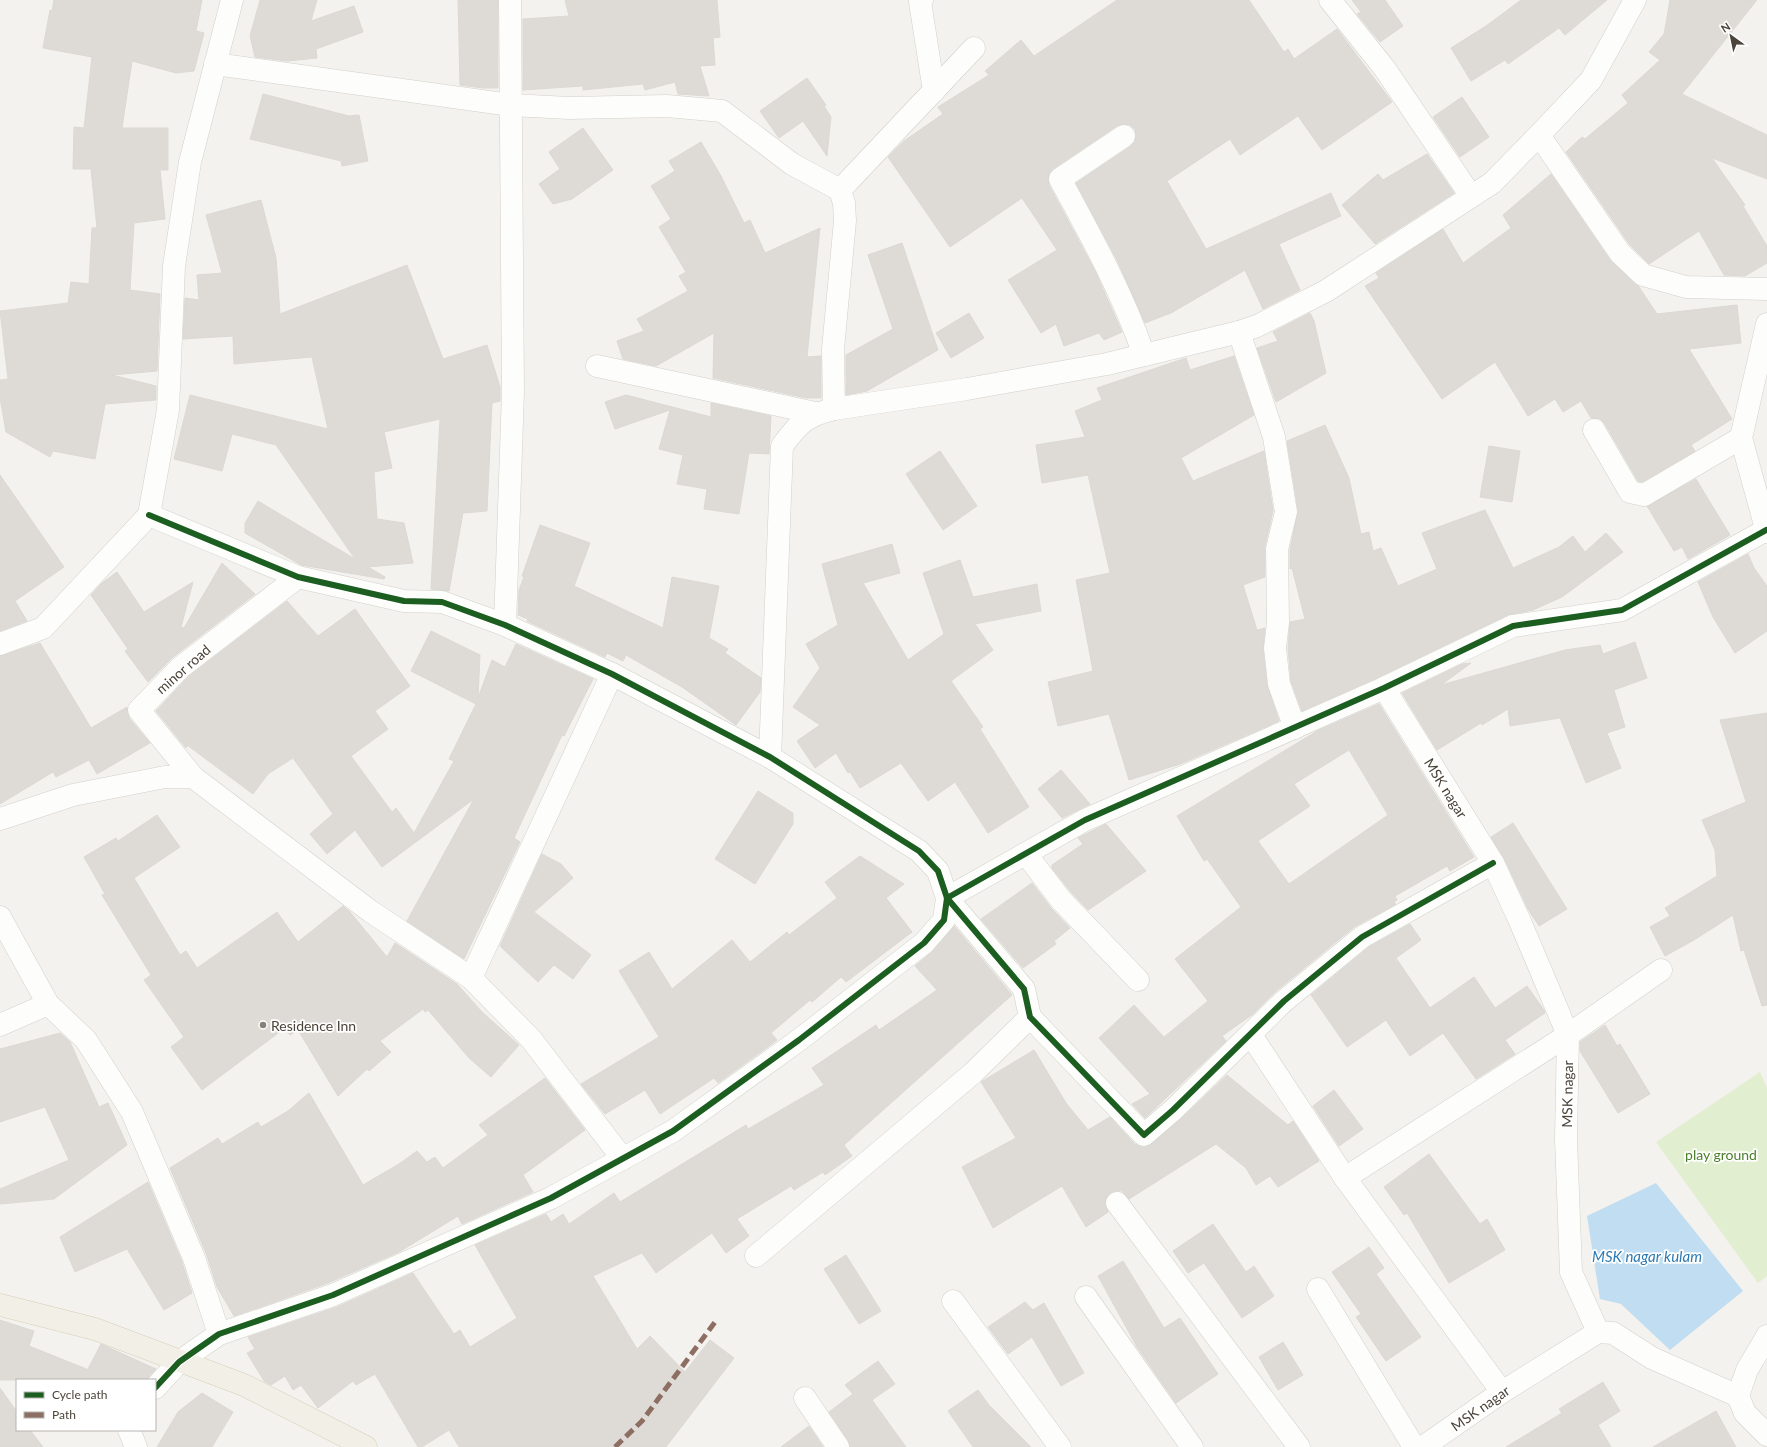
<svg xmlns="http://www.w3.org/2000/svg" width="1767" height="1447" font-family="Lato,sans-serif">
<style>
.green{fill:#e1eecf}
.water{fill:#c0ddf1}
.building{fill:#dedbd6;stroke:#dcd9d4;fill-rule:evenodd}
.lines{fill:none;stroke-linecap:round;stroke-linejoin:round}
.minor-casing{stroke:#d2d0cb;stroke-width:23}
.major-casing{stroke:#d6cebb;stroke-width:23}
.minor{stroke:#fdfdfc;stroke-width:22}
.major{stroke:#f2efe6;stroke-width:22}
.quiet{stroke:#8d6e63;stroke-width:5;stroke-dasharray:10 5;stroke-linecap:butt}
.cycleway-casing{stroke:#fff;stroke-width:8}
.cycleway{stroke:#1b5e20;stroke-width:6}
.poi-dot{fill:#868178;stroke:#fff;stroke-width:1.5}
.labels{text-anchor:middle;dominant-baseline:central;stroke-width:3.5;stroke-linejoin:round;paint-order:stroke}
.street-label{font-size:14px;fill:#4b4439;stroke:#fff}
.poi-label{font-size:14px;fill:#4b4439;stroke:#fff;text-anchor:start}
.park-label{font-size:14px;fill:#4a7f2a;stroke:#fff}
.water-label{font-size:15px;font-style:italic;fill:#2e7ab2;stroke:#fff}
</style>
<rect width="100%" height="100%" fill="#f4f2ee"/>
<!-- green -->
<path class="green" d="M1760,1072L1767,1088V1276L1758,1283L1656,1142Z"/>
<!-- water -->
<path class="water" d="M1656,1183L1743,1291L1670,1350L1621,1304L1600,1299L1587,1216Z"/>
<!-- building -->
<g class="building">
<path d="M54,0H202L196,31L204,33L194,71L176,73L132,61L122,128H168V170H160L165,219L134,223L130,290L160,294L157,371L112,375L156,386V400L105,404L95,459L53,451L50,457L6,432L0,398V380L8,379L0,311L68,303L71,282L89,284L92,228H97L91,169H73L74,127L84,128L92,57L43,48L50,10L52,11Z"/>
<path d="M260,0H317L311,21L354,6L363,32L316,49L317,58L287,61L255,57L250,36Z"/>
<path d="M458,0H498V88H483L460,85Z"/>
<path d="M565,0H717L720,37L713,38L715,65L700,66L709,96L678,94L675,82L645,90L643,84L583,90V86L523,90V19L569,16Z"/>
<path d="M1117,0H1249L1284,52L1288,49L1294,59L1337,29L1392,102L1322,150L1298,116L1240,155L1230,139L1167,181L1206,249L1331,193L1341,216L1279,244L1300,290L1263,309L1245,270L1171,313L1145,323L1117,260L1076,183L1131,146L1135,142L1136,136L1135,129L1130,125L1124,124L1117,126L1053,169L1048,179L1049,185L1095,271L1122,332L1104,340L1099,333L1064,346L1056,324L1041,333L1008,280L1057,250L1022,198L950,247L888,157L904,141L943,114L938,107L989,75L985,71L1021,40L1034,56Z"/>
<path d="M1352,0H1385L1403,26L1380,42L1357,14L1361,12Z"/>
<path d="M1521,0H1607L1565,35L1559,28L1508,64L1505,60L1471,81L1451,48L1486,26Z"/>
<path d="M1670,0H1757L1682,94L1767,135V179L1712,158L1745,205L1743,206L1767,246V263L1745,276L1724,275L1699,231L1649,264L1630,245L1566,152L1582,137L1585,139L1628,103L1622,95L1660,60L1649,52L1664,34Z"/>
<path d="M807,78L826,105L824,106L831,117L827,156L803,121L779,138L760,111Z"/>
<path d="M263,94L349,116L359,115L368,161L342,166L341,161L250,139Z"/>
<path d="M1462,97L1489,137L1460,157L1433,117Z"/>
<path d="M583,128L613,170L572,199L553,204L539,184L560,169L549,152Z"/>
<path d="M701,142L721,176L744,223L750,220L765,253L820,228L807,357L821,356V398H806L713,378L714,333L656,366L623,359L617,341L644,331L637,319L688,291L679,276L686,272L659,227L671,219L651,186L675,171L669,161Z"/>
<path d="M1427,154L1454,193L1375,244L1342,205L1378,174L1383,180Z"/>
<path d="M1551,174L1610,260L1639,287L1657,314L1737,305L1741,343L1689,349L1732,419L1691,445L1695,451L1642,482L1638,481L1605,424L1600,419L1591,418L1581,401L1563,412L1555,399L1528,416L1495,362L1442,399L1365,286L1379,278L1376,273L1443,229L1463,263L1511,228L1503,215Z"/>
<path d="M261,200L276,258L280,314L407,265L443,359L487,345L500,387V401L492,403L487,511L463,513L449,591L431,589L440,419L384,432L392,468L374,472L377,519L404,523L413,563L368,567L385,577L384,579L301,565L245,533V523L258,501L355,559L276,445L232,434L222,471L174,459L190,395L328,429L312,357L234,364L233,336L183,339L185,298L199,300L197,275L222,273L206,215Z"/>
<path d="M902,243L938,350L867,391L846,395V355L893,329L868,255Z"/>
<path d="M969,313L984,338L951,358L936,333Z"/>
<path d="M1310,313L1314,321L1326,373L1276,402L1257,348L1278,341L1273,332Z"/>
<path d="M1234,356L1254,415L1181,458L1193,481L1264,451L1273,511L1265,546V577L1243,585L1257,630L1265,628L1263,649L1267,685L1279,721L1180,764L1129,780L1109,714L1058,726L1048,682L1093,671L1076,580L1110,573L1088,475L1042,483L1036,445L1085,437L1075,411L1102,400L1097,388L1186,358L1190,370Z"/>
<path d="M626,395L711,417V403L771,416L769,454L749,453L739,514L704,509L707,489L677,484L683,455L659,449L670,410L615,429L605,402Z"/>
<path d="M1325,425L1349,478L1361,534L1369,532L1373,551L1381,548L1398,586L1437,569L1422,533L1485,510L1513,568L1559,547L1573,536L1585,552L1606,533L1623,552L1562,597L1533,610L1508,615L1379,677L1302,711L1291,681L1288,648L1290,622L1305,619L1292,568L1290,569V550L1298,510L1287,441Z"/>
<path d="M1489,446L1520,451L1512,502L1480,497Z"/>
<path d="M940,451L977,506L943,530L906,474Z"/>
<path d="M0,475L64,567L15,601L27,621L0,631Z"/>
<path d="M1696,479L1730,535L1688,559L1682,547L1674,551L1647,506Z"/>
<path d="M540,525L590,543L574,586L663,628L672,577L719,586L709,638L728,649L725,653L761,678L760,692L736,725L682,687L626,655L623,661L607,653L605,657L527,621L528,619L518,615L519,590L524,577L522,576Z"/>
<path d="M892,544L900,573L863,583L908,660L944,634L923,573L960,560L973,597L1037,584L1041,611L975,624L993,650L951,681L983,727L980,729L1029,807L988,833L955,782L928,801L901,763L860,788L850,772L848,773L836,753L815,768L797,741L820,725L793,707L820,668L806,644L838,625L822,564Z"/>
<path d="M1748,554L1754,568L1767,586V631L1735,653L1713,617L1698,582Z"/>
<path d="M222,563L255,594L173,657L148,682L125,651L128,649L91,595L102,583L117,572L144,612L193,582L181,627L184,628Z"/>
<path d="M287,601L318,636L355,609L410,686L375,711L388,729L351,756L392,812L396,808L414,833L454,761L449,759L476,704L411,671L431,631L480,655L478,698L492,660L505,667L516,644L593,679L564,736L562,735L514,838L520,842L464,959L407,921L474,799L382,867L355,830L327,854L310,834L333,814L293,758L268,774L253,794L187,745L186,748L156,711L189,676Z"/>
<path d="M1635,642L1647,678L1614,690L1625,727L1607,733L1621,768L1586,783L1560,718L1510,726L1508,709L1482,725L1481,723L1437,750L1402,693L1462,664L1471,663L1441,685L1565,650L1600,645L1603,654Z"/>
<path d="M40,643L91,728L127,707L129,718L150,743L97,774L89,760L56,777L53,772L0,804V656Z"/>
<path d="M1379,704L1474,857L1450,871L1447,866L1395,896L1397,900L1394,902L1396,904L1354,927L1276,991L1253,1014L1222,1036L1226,1041L1145,1118L1132,1104L1150,1094L1099,1038L1134,1005L1164,1037L1208,1001L1175,959L1241,907L1207,859L1204,861L1177,816L1317,731ZM1349,750L1388,815L1289,884L1258,841L1310,806L1294,784Z"/>
<path d="M1767,713V1005L1762,1006L1744,950L1741,951L1733,915L1694,940L1665,956L1650,927L1670,916L1665,908L1717,876L1715,850L1702,820L1746,802L1720,720Z"/>
<path d="M1061,770L1090,804L1062,818L1038,789Z"/>
<path d="M758,791L793,813V824L755,884L715,859Z"/>
<path d="M157,815L180,847L134,878L180,955L186,951L197,968L277,912L298,942L343,906L350,912L387,957L395,943L457,984L482,1012L519,1045L491,1077L469,1058L428,1010L425,1012L423,1009L380,1041L391,1052L369,1071L367,1069L338,1096L298,1030L290,1035L285,1028L202,1090L171,1047L184,1037L144,980L151,975L102,895L105,894L84,857L116,838L118,841Z"/>
<path d="M1513,823L1567,909L1539,926L1528,909L1504,858L1491,837Z"/>
<path d="M1106,824L1146,871L1088,910L1071,892L1052,868V865L1083,844L1078,838Z"/>
<path d="M542,854L561,864L573,878L534,912L591,955L573,979L554,965L538,982L500,946Z"/>
<path d="M860,856L904,884L886,898L912,932L846,982L841,977L812,1002L810,1000L771,1033L777,1040L718,1083L714,1078L660,1114L645,1090L605,1114L581,1084L659,1037L619,971L649,952L672,989L732,940L750,962L787,932L789,935L837,898L825,882Z"/>
<path d="M1032,883L1051,908L1070,928L1054,941L1056,944L1023,968L981,919Z"/>
<path d="M1410,924L1421,940L1396,958L1430,1008L1474,977L1495,1008L1527,986L1544,1010L1545,1013L1505,1040L1515,1054L1476,1079L1443,1033L1410,1056L1386,1020L1347,1047L1311,995L1369,947Z"/>
<path d="M954,926L1012,995L844,1145L852,1156L825,1175L823,1172L794,1190L791,1186L737,1219L749,1236L726,1253L712,1233L656,1273L642,1253L593,1276L637,1349L650,1336L685,1372L710,1340L734,1358L666,1447H459L449,1430L422,1447H418L375,1374L356,1385L353,1381L318,1408L301,1385L293,1390L285,1376L271,1385L264,1381L247,1353L255,1349L248,1337L337,1307L413,1273L454,1334L460,1330L470,1347L517,1318L475,1245L546,1214L551,1222L563,1214L569,1224L614,1193L620,1202L746,1125L748,1129L824,1085L812,1068L876,1025L879,1030L937,990L915,966L933,951Z"/>
<path d="M1605,1025L1617,1046L1620,1044L1650,1094L1618,1113L1580,1051V1042Z"/>
<path d="M60,1033L70,1042L99,1107L108,1103L127,1145L54,1199L0,1204V1189L69,1160L45,1107L0,1122V1049Z"/>
<path d="M1034,1050L1066,1103L1088,1130L1110,1117L1135,1144L1141,1147H1147L1181,1119L1227,1075L1288,1125L1293,1121L1319,1161L1278,1187L1270,1176L1256,1185L1246,1168L1216,1144L1129,1199L1122,1191H1115L1110,1193L1106,1198L1105,1204L1108,1212L1086,1227L1062,1186L993,1228L962,1167L1016,1138L981,1082Z"/>
<path d="M545,1078L585,1130L523,1175L533,1192L462,1224L458,1216L399,1252L328,1283L234,1316L217,1287L206,1253L170,1168L218,1138L222,1144L258,1122L261,1127L288,1111L309,1093L363,1185L399,1164L417,1151L427,1162L435,1157L443,1168L488,1135L479,1125Z"/>
<path d="M1334,1090L1363,1129L1339,1146L1313,1106Z"/>
<path d="M1429,1154L1480,1224L1487,1219L1505,1250L1449,1283L1407,1213L1404,1215L1384,1187Z"/>
<path d="M148,1182L182,1262L192,1293L164,1310L127,1249L75,1272L60,1237Z"/>
<path d="M1213,1224L1246,1272L1254,1266L1274,1296L1242,1318L1204,1263L1188,1273L1173,1251Z"/>
<path d="M1369,1247L1384,1268L1376,1274L1421,1337L1386,1361L1356,1317L1361,1314L1332,1272Z"/>
<path d="M846,1255L881,1311L859,1324L824,1269Z"/>
<path d="M1123,1261L1164,1328L1180,1318L1218,1374L1176,1403L1137,1347L1098,1276Z"/>
<path d="M1025,1302L1033,1310L1044,1303L1084,1373L1061,1386L1032,1337L1008,1354L988,1327Z"/>
<path d="M0,1320L34,1331L29,1346L94,1372L88,1369L101,1344L156,1369L146,1380H0Z"/>
<path d="M1283,1342L1303,1375L1278,1390L1259,1357Z"/>
<path d="M878,1361L895,1384L872,1400L906,1447H850L848,1440L829,1412L853,1394L845,1385Z"/>
<path d="M1603,1382L1620,1411L1598,1425L1611,1447H1506L1562,1413L1559,1409Z"/>
<path d="M0,1388L17,1412V1430H30L43,1447H0Z"/>
<path d="M978,1390L989,1405L1031,1447H973L948,1411Z"/>
<path d="M202,1393L233,1412L212,1447H157L178,1412Z"/>
<path d="M1716,1411L1736,1447H1653Z"/>
<path d="M809,1426L823,1447H781Z"/>
</g>
<g class="lines">
<!-- minor casing -->
<g class="minor-casing">
<g id="minor">
<path d="M922,0L920,2L934,91"/>
<path d="M1330,0L1385,69L1471,196"/>
<path d="M215,64L511,105L569,108L667,106L722,111L792,164L840,190L844,203L845,221L833,349L834,409"/>
<path d="M1539,135L1620,253L1643,275L1686,287L1767,289"/>
<path d="M1124,136L1060,179C1091,236 1123,294 1144,355"/>
<path d="M840,190L974,48"/>
<path d="M1767,324L1741,438L1767,532"/>
<path d="M1239,332L1274,437L1286,512L1277,549L1278,623L1275,648L1279,684L1295,728"/>
<path d="M597,366L815,413"/>
<path d="M1594,430L1630,492L1644,495L1741,438"/>
<path d="M149,515L298,577L404,601L442,602L505,625L612,674L770,757L919,851L938,871L947,898L944,920L924,943L799,1040L673,1131L551,1198L333,1295L219,1334L179,1362L155,1388"/>
<path d="M505,625L513,392L510,0"/>
<path d="M0,644L43,628L149,515L168,410L174,266L190,162L232,0"/>
<path d="M1384,688L1493,863L1519,919L1568,1035L1566,1139L1571,1272L1598,1332L1502,1392L1423,1447"/>
<path d="M770,757L782,446C799,423 805,416 834,409L967,389L1107,364L1239,332L1257,326L1326,291L1492,183L1539,135L1591,80L1635,0"/>
<path d="M193,777L139,710L181,667L298,577"/>
<path d="M0,819L73,795L165,777H193L370,911L471,978L531,1039L623,1159"/>
<path d="M1026,854L1061,900L1138,980"/>
<path d="M1493,863L1362,937L1284,1001L1173,1110L1144,1135L1030,1017L1024,989L947,898L1085,820L1384,688L1513,626L1622,610L1766,530"/>
<path d="M0,917L48,1004L86,1040L132,1112L194,1258L219,1334"/>
<path d="M471,978L612,674"/>
<path d="M0,1025L48,1004"/>
<path d="M1251,1035L1345,1178L1502,1392"/>
<path d="M1345,1178L1568,1035L1661,970"/>
<path d="M1117,1203L1299,1447"/>
<path d="M756,1256L973,1073L1030,1017"/>
<path d="M1318,1289L1414,1447"/>
<path d="M1086,1297L1192,1447"/>
<path d="M953,1301L1060,1447"/>
<path d="M1598,1332L1613,1333L1652,1358L1738,1396"/>
<path d="M1767,1336L1747,1370L1738,1396L1745,1413L1767,1435"/>
<path d="M805,1398L838,1447"/>
<path d="M129,1430L136,1447"/>
</g>
</g>
<!-- major casing -->
<g class="major-casing">
<path id="major" d="M0,1305L95,1329L244,1385L366,1447"/>
</g>
<!-- minor -->
<use href="#minor" class="minor"/>
<!-- major -->
<use href="#major" class="major"/>
<!-- quiet -->
<path class="quiet" d="M615,1447L642,1421L715,1322"/>
<!-- cycleway casing -->
<g class="cycleway-casing">
<g id="cycleway">
<path d="M149,515L298,577L404,601L442,602L505,625L612,674L770,757L919,851L938,871L947,898L944,920L924,943L799,1040L673,1131L551,1198L333,1295L219,1334L179,1362L155,1388"/>
<path d="M1493,863L1362,937L1284,1001L1173,1110L1144,1135L1030,1017L1024,989L947,898L1085,820L1384,688L1513,626L1622,610L1766,530"/>
</g>
</g>
<!-- cycleway -->
<use href="#cycleway" class="cycleway"/>
</g>
<!-- markers -->
<circle class="poi-dot" cx="263" cy="1025" r="4"/>
<g class="labels">
<!-- street labels -->
<g class="street-label">
<text transform="translate(183 669) rotate(-41)">minor road</text>
<text transform="translate(1446 788) rotate(58)">MSK nagar</text>
<text transform="translate(1567 1094) rotate(-89)">MSK nagar</text>
<text transform="translate(1480 1408) rotate(-35)">MSK nagar</text>
</g>
<!-- poi labels -->
<g class="poi-label">
<text x="271" y="1025">Residence Inn</text>
</g>
<!-- park labels -->
<g class="park-label">
<text x="1721" y="1154">play ground</text>
</g>
<!-- water labels -->
<g class="water-label">
<text x="1647" y="1256">MSK nagar kulam</text>
</g>
</g>
<!-- legend -->
<rect x="16" y="1379" width="140" height="52" fill="#ffffff" stroke="#b7b4b0"/>
<rect x="24" y="1392" width="20" height="6" fill="#1b5e20" stroke="#b7b4b0"/>
<text x="52" y="1399" font-size="12" fill="#4b4439">Cycle path</text>
<rect x="24" y="1412" width="20" height="6" fill="#8d6e63" stroke="#b7b4b0"/>
<text x="52" y="1419" font-size="12" fill="#4b4439">Path</text>
<!-- north arrow -->
<g transform="translate(1731 36) rotate(327)" stroke="#ffffff" stroke-width="3" paint-order="stroke">
<path d="M0-3L7 15L0 10L-7 15Z" fill="#4b4439"/>
<text y="-6" font-size="11" font-weight="bold" text-anchor="middle" fill="#4b4439">N</text>
</g>
</svg>
